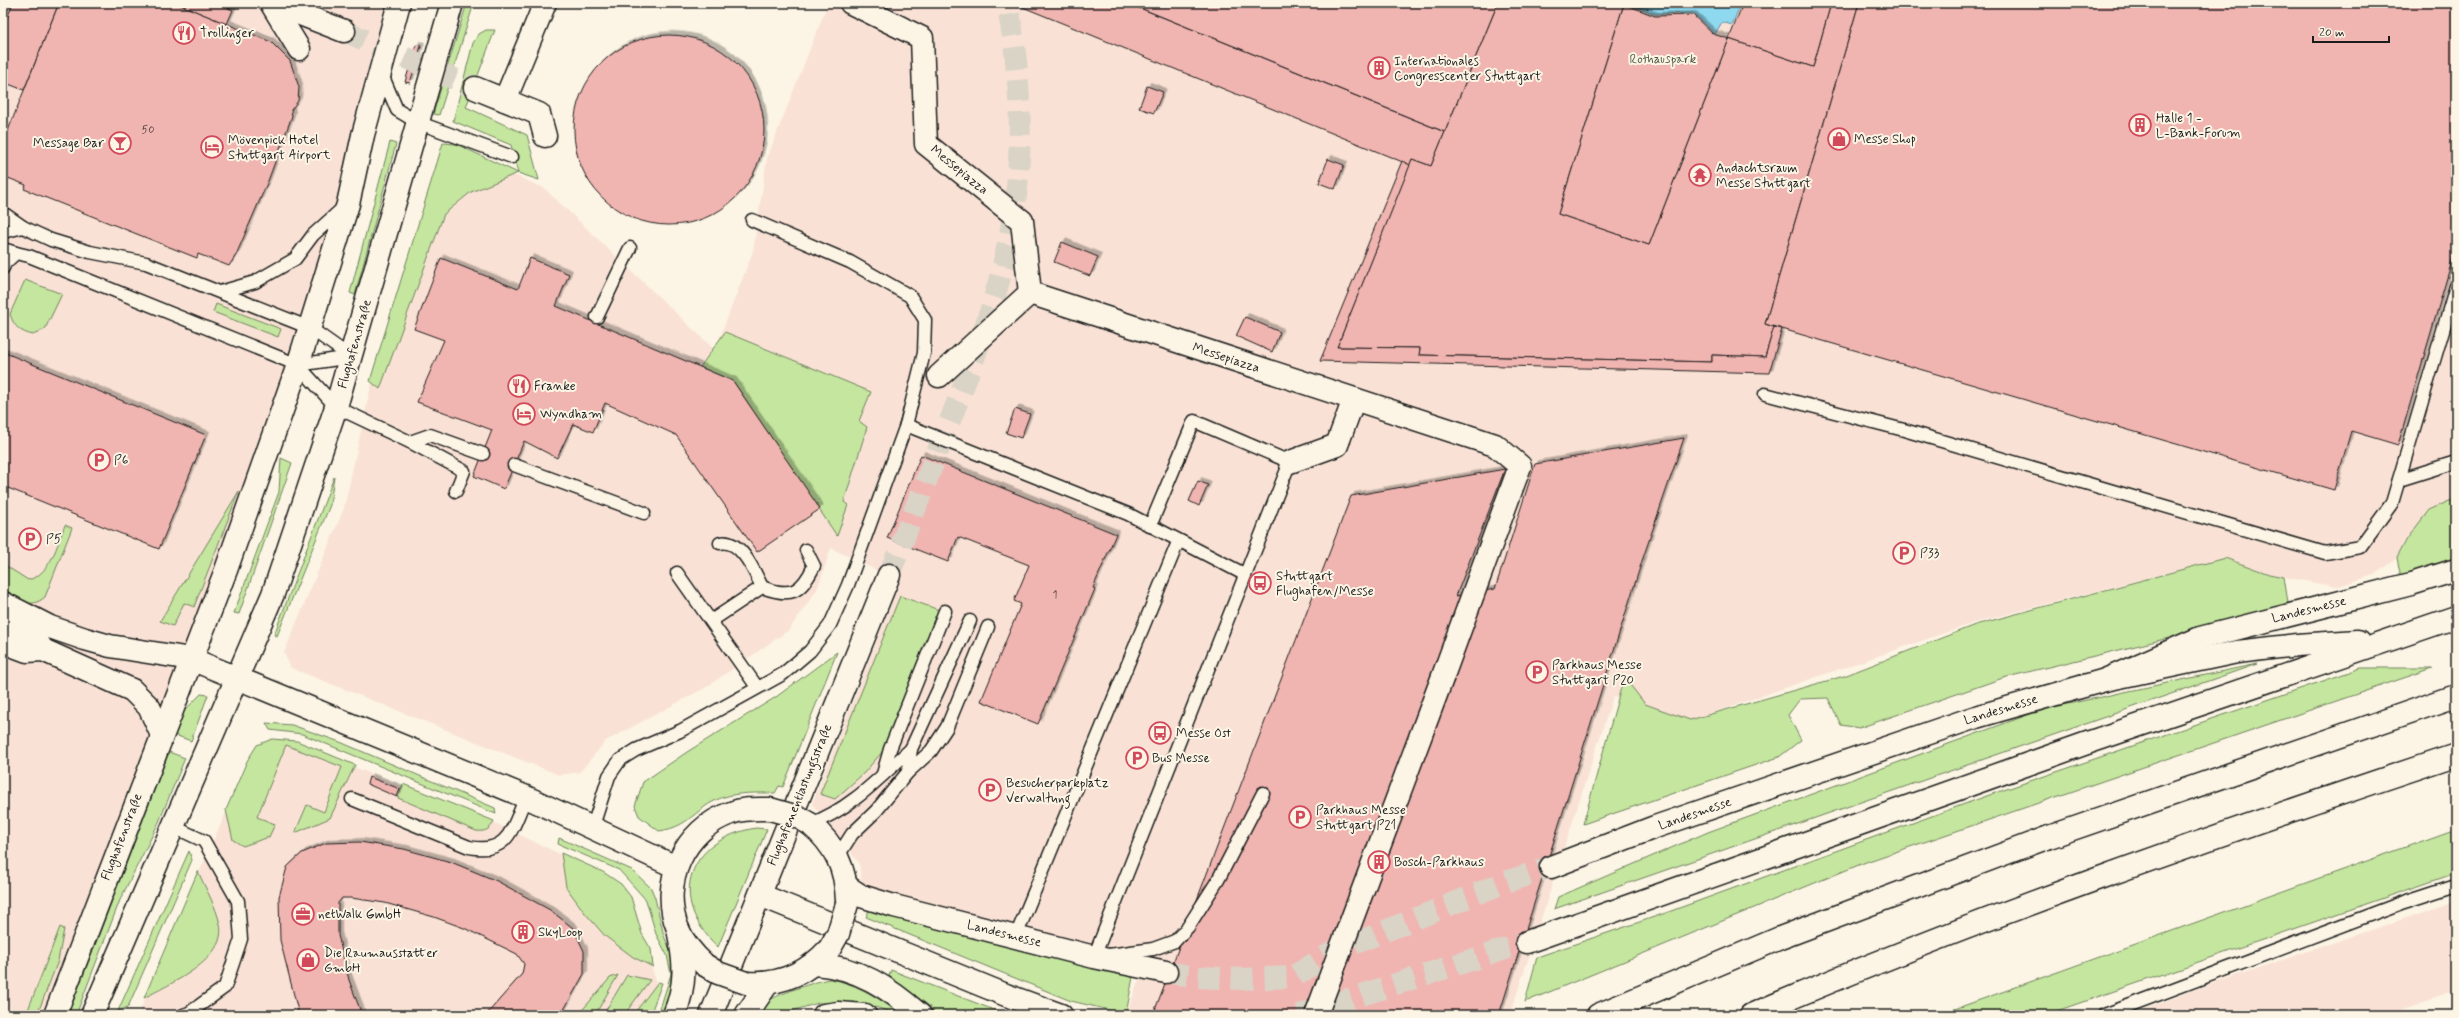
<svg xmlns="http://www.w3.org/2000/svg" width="2459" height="1018" font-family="Mynerve,sans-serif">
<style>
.built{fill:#f9e2d5}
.green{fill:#c5e69f;stroke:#70815e}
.water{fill:#8fd9f0;stroke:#618d9b}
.building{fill:#f1b5b1;stroke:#1c1c1c;filter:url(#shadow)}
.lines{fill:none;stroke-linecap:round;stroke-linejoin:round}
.street-tunnel{stroke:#dad4c7;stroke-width:22;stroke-dasharray:22 11;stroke-linecap:butt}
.secondary-tunnel{stroke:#dad4c7;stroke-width:22;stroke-dasharray:22 11;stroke-linecap:butt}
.highway-tunnel{stroke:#dad4c7;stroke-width:22;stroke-dasharray:22 11;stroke-linecap:butt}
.lane-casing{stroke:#1c1c1c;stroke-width:15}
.street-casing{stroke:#1c1c1c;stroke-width:25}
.secondary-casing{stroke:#1c1c1c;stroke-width:25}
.highway-casing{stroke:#1c1c1c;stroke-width:25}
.lane{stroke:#fcf5e5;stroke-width:12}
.street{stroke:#fcf5e5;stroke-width:22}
.secondary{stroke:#fcf5e5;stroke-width:22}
.highway{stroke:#fcf5e5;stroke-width:22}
.street-bridge-casing{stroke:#1c1c1c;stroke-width:25;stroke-linecap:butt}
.street-bridge{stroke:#fcf5e5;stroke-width:22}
.labels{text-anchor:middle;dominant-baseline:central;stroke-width:4;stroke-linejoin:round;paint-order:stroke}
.number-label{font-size:11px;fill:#514241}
.poi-label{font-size:13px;fill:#1c1c1c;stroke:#fcf5e5;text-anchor:start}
.park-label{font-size:13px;fill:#4f5943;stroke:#fcf5e5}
.street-label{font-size:13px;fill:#1c1c1c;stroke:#fcf5e5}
</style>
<defs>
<filter id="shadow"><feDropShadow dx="3.5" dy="-3.5" stdDeviation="0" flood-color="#0004"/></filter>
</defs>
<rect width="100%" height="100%" fill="#fcf5e5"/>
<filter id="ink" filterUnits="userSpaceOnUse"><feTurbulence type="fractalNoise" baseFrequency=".025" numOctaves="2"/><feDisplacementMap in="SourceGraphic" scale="8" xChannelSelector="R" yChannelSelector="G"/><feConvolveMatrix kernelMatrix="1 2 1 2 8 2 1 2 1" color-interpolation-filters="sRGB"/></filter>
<g filter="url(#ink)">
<!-- built -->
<g class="built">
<path d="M3,3H399L348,204L55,1015H3Z"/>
<path d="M828,3H2456V498L2407,539L2397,558L2374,575L2336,587L2269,574L2224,558L1974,623L1689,721L1613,697L1510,1015H1126L1141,974L865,909L859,863L812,804L900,582L831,548L818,588L789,630L705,688L606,741L580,772L559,775L291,668L284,653L344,508L370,390L446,145L544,188L715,350L753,251L767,158Z"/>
<path d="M293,743L491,821L564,856L650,963L658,986L646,1015H138L198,874L254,751Z"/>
<path d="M2456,901V990L2383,1015H2130L2202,987Z"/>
</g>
<!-- green -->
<g class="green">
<path d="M467,3H474L439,115L433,114Z"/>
<path d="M486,30H495L466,107L527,135L539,180L518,173L471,192L444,214L380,389L370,381L443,143L456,144L518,173L511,145L453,121L473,43L479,34Z"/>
<path d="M390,142L396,144L355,295L350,293Z"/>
<path d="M25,280L62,294L45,329L33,335C20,332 14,327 10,314Z"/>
<path d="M216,304L281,329L278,337L213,312Z"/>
<path d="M725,332L871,392L859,421L867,427L844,502L848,505L837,536L733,381L700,367Z"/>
<path d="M281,458L292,463L239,614L234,613L279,492Z"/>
<path d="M334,477L330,505L277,636L274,635Z"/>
<path d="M239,491L194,607L184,603L173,626L160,621Z"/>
<path d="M2456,498V559L2401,577L2397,558L2407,539L2429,510Z"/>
<path d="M65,525L72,528L45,597C30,610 19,600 3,593V564L28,580C51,574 57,545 65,525Z"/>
<path d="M2225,558L2269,574L2284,577L2289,609L2003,678L1859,728L1841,725L1828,698L1800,699L1788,715L1801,740L1779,757L1583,824L1624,677L1645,704L1690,720L1844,676L1975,625Z"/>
<path d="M900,596L939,610L883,751L864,773L835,799L820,794Z"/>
<path d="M837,652L783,787L779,786L775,793C757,793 738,792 721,798C695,808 690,827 659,831L639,816L635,806L643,782L687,752L776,697Z"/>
<path d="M2257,664L1554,909L1558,897L1708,832L2044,709Z"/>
<path d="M2361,668H2433L1866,862L1525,1002L1537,957L1660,915L1995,793Z"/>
<path d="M201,694L208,695L191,741L175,735L184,711Z"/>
<path d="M266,723L292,725L340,742L495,808L496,814L302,734L270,730Z"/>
<path d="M272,739L297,741L355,765L330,818L295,833L307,805L324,812L342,767L286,745L257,817L275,824L269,837L243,846L233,840L226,810L247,761L257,745Z"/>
<path d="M169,752L185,758L159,822L120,900L76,1015H68Z"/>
<path d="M403,784L494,821C490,830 485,832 476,831L398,798Z"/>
<path d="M756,828L767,829L718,947C666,899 688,839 756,828Z"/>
<path d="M2456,829V873L2045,1015H1938Z"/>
<path d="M559,838L632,870L651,888L655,898L664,936L677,965L665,1015H658L671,974L667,955L656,934L646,900L619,870L558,844Z"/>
<path d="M189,851L192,860L128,1007L118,1011Z"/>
<path d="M561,853L603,872L621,884L631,897L642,934L651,949L653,967L633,957L605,936L585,913L566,887Z"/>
<path d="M198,871C205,888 216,906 220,924C228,960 169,984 144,998Z"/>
<path d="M869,910L1133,977L1126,1014L1071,1001L866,917Z"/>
<path d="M60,927L64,929L58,961L37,1015H26Z"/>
<path d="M891,970L1007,1015H936L929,1006L889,976Z"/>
<path d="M618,975L595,1015H578L610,978Z"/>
<path d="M627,975L650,980L624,1015H603Z"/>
<path d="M830,979C854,983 874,995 893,1009L891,1012L872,1006L838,1002L818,1003L779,1015H755C758,1011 761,1006 765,1003C772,996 819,980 830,979Z"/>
<path d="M658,982L662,983L650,1015H633Z"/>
</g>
<!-- water -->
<path class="water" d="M1636,3H1741L1732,25L1722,22L1715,34L1693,13L1655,14L1635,6Z"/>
<!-- building -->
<g class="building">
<path d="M13,3H59L24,90L3,82V28Z"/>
<path d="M59,3H176L271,42L290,61L299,87L298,101L291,110L292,116L268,181L236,255L229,266L198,254L197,258L24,189L26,185L3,176V143Z"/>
<path d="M176,3H216L233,10L227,24Z"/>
<path d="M1013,3H1128L1445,132L1431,166L1412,159L1410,165Z"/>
<path d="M1128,3H1498L1445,132Z"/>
<path d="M1128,3H1498L1445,132Z"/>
<path d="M1498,3L1624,4L1558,214L1649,245L1729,39L1813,67L1831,3H1859L1765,324L1774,327L1765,357L1712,355V362L1419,355L1420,348L1337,347L1412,159L1431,166Z"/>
<path d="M1743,3H1831L1813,67L1729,39Z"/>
<path d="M1859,3H2456V247L2398,445L2351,431L2334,490L1765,324Z"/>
<path d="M1624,4L1655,16L1693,15L1713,34L1729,39L1649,245L1558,214Z"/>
<circle cx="669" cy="130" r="95"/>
<path d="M416,45L421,46L410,83L405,82Z"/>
<path d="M1147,86L1163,92L1154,113L1139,108Z"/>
<path d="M1328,159L1344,165L1335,189L1319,183Z"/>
<path d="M1402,161L1410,165L1337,347L1420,348L1419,355L1712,362V355L1765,357L1774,327L1782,329L1769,373L1320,361Z"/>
<path d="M1062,242L1098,257L1090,276L1054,262Z"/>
<path d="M441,258L518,289L530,258L569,274L556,306L733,381L820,509L757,552L676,435L605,403L593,432L573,424L557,458L524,441L504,489L474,476L492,430L417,402L444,340L414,329Z"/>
<path d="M1245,317L1280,332L1272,352L1236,336Z"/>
<path d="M3,352L206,435L159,549L3,486Z"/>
<path d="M1015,409L1030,414L1021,438L1006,433Z"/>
<path d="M1684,438L1642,561L1499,1015H1153L1351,496L1505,469L1456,596L1495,589L1535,464Z"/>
<path d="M921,455L1116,534L1093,588L1095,589L1038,724L981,701L1021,604L1014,601L1029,565L958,537L948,562L887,538Z"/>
<path d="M1198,481L1208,485L1199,506L1189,501Z"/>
<path d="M369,777L400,789L397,797L367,784Z"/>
<path d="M360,842L404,849L451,862L497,881L550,910L573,928L584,951V974L561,1015H486L522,974L524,964L517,954L464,928L434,917L385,903L351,898H342L338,903V935L349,980L362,1015H299L280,940L279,897L287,867L302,853L326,843Z"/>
</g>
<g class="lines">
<!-- street-tunnel -->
<g class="street-tunnel">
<path d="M344,31L475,88"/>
<path d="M1166,972L1197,977L1241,979L1293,977L1331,953L1503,883L1551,867"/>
</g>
<!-- secondary-tunnel -->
<path class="secondary-tunnel" d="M889,575C910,523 930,470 951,418C981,343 1009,267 1017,186C1023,125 1019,63 1007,3"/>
<!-- highway-tunnel -->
<path class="highway-tunnel" d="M1299,1015L1527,942"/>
<!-- lane casing -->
<g class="lane-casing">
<g id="lane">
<path d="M381,72L397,110L417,122L512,157"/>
<path d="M3,213L23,227L51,240L90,252L146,263L310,328L351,357"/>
<path d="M3,232L23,227"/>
<path d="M3,249L16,253"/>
<path d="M3,268L5,263L16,253L29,256L298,365L336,407L410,442L464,471L456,491"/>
<path d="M220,292L255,282L295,259L313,235L344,207"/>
<path d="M597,317L630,248"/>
<path d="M298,365L351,357"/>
<path d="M1765,394L1904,430L2325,553L2360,547L2392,503L2456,286"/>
<path d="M906,425L1128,514L1244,574"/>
<path d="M410,442L430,435L483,454"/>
<path d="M514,465L644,513"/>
<path d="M2399,480L2456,462"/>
<path d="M1150,526L1194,421L1290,462L1094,957L1153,949L1175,941L1188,927L1218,880L1263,793"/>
<path d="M720,543C741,538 755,573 762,587"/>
<path d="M677,573L757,687"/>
<path d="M711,621L762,587C791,598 801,593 814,566L806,550"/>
<path d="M908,772L911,749L970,621"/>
<path d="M883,774L890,749L945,611"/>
<path d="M352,799L469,847C509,855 512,828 526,797"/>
<path d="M810,824C850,810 880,777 911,749"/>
<path d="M172,826L204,841L238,901L241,939L225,987L189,1013L183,1015"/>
<path d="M593,826L609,776L620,760L636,750L680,731L783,674L810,651L830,625L848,585L906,425L924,353L925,320L910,296L850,262L752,220"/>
<path d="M838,856L852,834L876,811L908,772L931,751L947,727L988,627"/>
<path d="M1016,936L1178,542"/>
<path d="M2104,1015L2404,902L2456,885"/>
</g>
</g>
<!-- street casing -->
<g class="street-casing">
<g id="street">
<path d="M271,3L299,49"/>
<path d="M272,3L344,31"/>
<path d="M851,3L922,38L926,144L1022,221L1030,293"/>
<path d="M475,88L539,114L545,136"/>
<path d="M505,100L545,3"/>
<path d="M1030,293L1495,445L1520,466L1443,676"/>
<path d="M939,376L1030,293"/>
<path d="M1290,462L1337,445L1354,399"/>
<path d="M3,603L50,627L85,639L110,646L191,659L526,797L676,867"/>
<path d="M3,621L32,632L42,649"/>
<path d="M3,642L27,651L43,650L132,690L149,707L162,735"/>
<path d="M810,824C835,845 846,868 847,901"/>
<path d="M1551,867L1655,827L1976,717L2105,680L2200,638L2411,584L2456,570"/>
<path d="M846,886L861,896L894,906L1094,957L1166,972"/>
<path d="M705,965C694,955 684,944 678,929C659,884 684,829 731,813C744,808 757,809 770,809"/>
<path d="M748,983C780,985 807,973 828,950"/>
</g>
</g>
<!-- secondary casing -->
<g class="secondary-casing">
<g id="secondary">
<path d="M55,1015L226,570L298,365L348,204L363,135L399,3"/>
<path d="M92,1015L273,594L336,407L452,3"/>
<path d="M674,1015C687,983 685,962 678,929"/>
<path d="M711,1015L889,575"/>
<path d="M746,1015L768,983"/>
</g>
</g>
<!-- highway casing -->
<g class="highway-casing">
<g id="highway">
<path d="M2105,680L2237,652L2297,645L2358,641"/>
<path d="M760,895L1006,995L1061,1015"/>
<path d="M1527,942L2090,742L2456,617"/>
<path d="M815,964C858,967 889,988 920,1015"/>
<path d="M824,1015L838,1013L865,1015"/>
<path d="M1598,1015L1780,938L2049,837L2456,696"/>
<path d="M1751,1015C1982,916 2218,834 2456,755"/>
</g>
</g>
<!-- lane -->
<use href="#lane" class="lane"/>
<!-- street -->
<use href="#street" class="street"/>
<!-- secondary -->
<use href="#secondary" class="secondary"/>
<!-- highway -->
<use href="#highway" class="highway"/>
<!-- street-bridge casing -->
<g class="street-bridge-casing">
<g id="street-bridge">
<path d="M770,809L798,817L810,824"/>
<path d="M830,948L838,934L847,904"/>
<path d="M705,965L718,973L746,983"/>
<path d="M1316,1015L1443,676"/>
</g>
</g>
<!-- street-bridge -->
<use href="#street-bridge" class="street-bridge"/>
</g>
</g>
<!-- icons -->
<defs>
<g id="restaurant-ring" transform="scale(1.15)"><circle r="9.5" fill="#fcf5e5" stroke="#d1495b" stroke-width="1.5"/><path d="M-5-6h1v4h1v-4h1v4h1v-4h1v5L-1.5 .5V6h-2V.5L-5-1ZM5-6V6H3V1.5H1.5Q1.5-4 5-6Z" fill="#d1495b"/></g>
<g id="building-ring" transform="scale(1.15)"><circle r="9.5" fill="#fcf5e5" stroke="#d1495b" stroke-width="1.5"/><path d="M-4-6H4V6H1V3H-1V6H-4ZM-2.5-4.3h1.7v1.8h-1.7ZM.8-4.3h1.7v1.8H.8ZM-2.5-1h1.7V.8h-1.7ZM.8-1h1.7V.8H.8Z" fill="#d1495b"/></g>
<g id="shop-ring" transform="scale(1.15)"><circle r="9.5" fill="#fcf5e5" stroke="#d1495b" stroke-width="1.5"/><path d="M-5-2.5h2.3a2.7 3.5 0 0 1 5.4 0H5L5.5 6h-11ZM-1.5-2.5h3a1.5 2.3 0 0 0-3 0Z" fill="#d1495b"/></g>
<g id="bar-ring" transform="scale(1.15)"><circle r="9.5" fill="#fcf5e5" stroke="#d1495b" stroke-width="1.5"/><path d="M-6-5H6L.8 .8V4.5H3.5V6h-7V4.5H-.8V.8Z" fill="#d1495b"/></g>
<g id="hotel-ring" transform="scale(1.15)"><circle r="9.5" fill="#fcf5e5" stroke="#d1495b" stroke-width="1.5"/><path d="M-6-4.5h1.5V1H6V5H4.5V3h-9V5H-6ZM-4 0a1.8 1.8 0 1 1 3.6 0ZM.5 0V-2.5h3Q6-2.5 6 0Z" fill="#d1495b"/></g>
<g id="temple-ring" transform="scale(1.15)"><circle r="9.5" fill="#fcf5e5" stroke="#d1495b" stroke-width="1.5"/><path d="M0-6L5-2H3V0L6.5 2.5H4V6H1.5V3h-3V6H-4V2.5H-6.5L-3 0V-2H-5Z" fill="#d1495b"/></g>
<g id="parking-ring" transform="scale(1.15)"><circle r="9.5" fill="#fcf5e5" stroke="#d1495b" stroke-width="1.5"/><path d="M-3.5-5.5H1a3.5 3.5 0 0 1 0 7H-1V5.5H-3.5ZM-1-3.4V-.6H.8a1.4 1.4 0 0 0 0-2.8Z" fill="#d1495b"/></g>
<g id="bus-ring" transform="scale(1.15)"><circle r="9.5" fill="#fcf5e5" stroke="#d1495b" stroke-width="1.5"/><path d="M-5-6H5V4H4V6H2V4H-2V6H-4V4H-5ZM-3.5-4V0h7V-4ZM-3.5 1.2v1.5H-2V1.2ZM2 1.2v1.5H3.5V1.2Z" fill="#d1495b"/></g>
<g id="office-ring" transform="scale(1.15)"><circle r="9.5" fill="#fcf5e5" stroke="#d1495b" stroke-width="1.5"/><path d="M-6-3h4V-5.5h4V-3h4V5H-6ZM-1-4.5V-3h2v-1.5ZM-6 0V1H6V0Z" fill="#d1495b"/></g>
</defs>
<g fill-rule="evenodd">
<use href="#restaurant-ring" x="184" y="33"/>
<use href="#building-ring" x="1379" y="68"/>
<use href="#building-ring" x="2140" y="125"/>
<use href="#shop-ring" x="1839" y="139"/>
<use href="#bar-ring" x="120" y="143"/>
<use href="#hotel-ring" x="212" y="147"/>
<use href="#temple-ring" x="1700" y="175"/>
<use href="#restaurant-ring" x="519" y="386"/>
<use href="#hotel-ring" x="524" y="414"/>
<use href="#parking-ring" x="99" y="460"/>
<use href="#parking-ring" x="30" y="539"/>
<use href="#parking-ring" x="1904" y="553"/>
<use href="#bus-ring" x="1260" y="583"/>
<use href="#parking-ring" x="1537" y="672"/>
<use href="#bus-ring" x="1160" y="733"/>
<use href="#parking-ring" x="1137" y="758"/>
<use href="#parking-ring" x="990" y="790"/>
<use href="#parking-ring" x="1300" y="817"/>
<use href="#building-ring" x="1379" y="862"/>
<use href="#office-ring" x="303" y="914"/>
<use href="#building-ring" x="523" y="932"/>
<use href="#shop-ring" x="308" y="960"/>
</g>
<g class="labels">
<!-- number labels -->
<g class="number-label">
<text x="148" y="130">50</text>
<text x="1055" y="595">1</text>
</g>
<!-- poi labels -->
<g class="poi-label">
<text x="200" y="33">Trollinger</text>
<text x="1394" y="61">Internationales<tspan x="1394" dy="15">Congresscenter Stuttgart</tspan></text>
<text x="2156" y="118">Halle 1 -<tspan x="2156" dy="15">L-Bank-Forum</tspan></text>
<text x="1854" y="139">Messe Shop</text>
<text x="228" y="140">Mövenpick Hotel<tspan x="228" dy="15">Stuttgart Airport</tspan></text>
<text x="104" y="143" text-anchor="end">Message Bar</text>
<text x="1716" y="168">Andachtsraum<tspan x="1716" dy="15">Messe Stuttgart</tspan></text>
<text x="534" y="386">Franke</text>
<text x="540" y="414">Wyndham</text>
<text x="114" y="460">P6</text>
<text x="46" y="539">P5</text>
<text x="1920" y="553">P33</text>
<text x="1276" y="576">Stuttgart<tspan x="1276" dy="15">Flughafen/Messe</tspan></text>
<text x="1552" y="665">Parkhaus Messe<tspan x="1552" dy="15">Stuttgart P20</tspan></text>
<text x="1176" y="733">Messe Ost</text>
<text x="1152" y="758">Bus Messe</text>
<text x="1006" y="783">Besucherparkplatz<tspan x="1006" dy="15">Verwaltung</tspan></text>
<text x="1316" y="810">Parkhaus Messe<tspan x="1316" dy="15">Stuttgart P21</tspan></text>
<text x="1394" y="862">Bosch-Parkhaus</text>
<text x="318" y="914">netWalk GmbH</text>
<text x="538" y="932">SkyLoop</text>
<text x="324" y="953">Die Raumausstatter<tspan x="324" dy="15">GmbH</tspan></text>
</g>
<!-- park labels -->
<g class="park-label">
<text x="1663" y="59">Rothauspark</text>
</g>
<!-- street labels -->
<g class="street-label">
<text transform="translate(959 170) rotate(39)">Messepiazza</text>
<text transform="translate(355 344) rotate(-74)">Flughafenstraße</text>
<text transform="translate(1226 358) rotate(18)">Messepiazza</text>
<text transform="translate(2309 610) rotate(-14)">Landesmesse</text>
<text transform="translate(2001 710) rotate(-17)">Landesmesse</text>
<text transform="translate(800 795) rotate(-68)">Flughafenentlastungsstraße</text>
<text transform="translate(1695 814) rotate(-19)">Landesmesse</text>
<text transform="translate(122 837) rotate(-69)">Flughafenstraße</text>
<text transform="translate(1004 934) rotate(14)">Landesmesse</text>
</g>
</g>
<!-- margin -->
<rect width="2459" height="1018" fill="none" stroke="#fcf5e5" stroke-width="16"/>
<rect x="8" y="8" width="2443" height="1002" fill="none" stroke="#1c1c1c" stroke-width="1.5" filter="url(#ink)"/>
<!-- scale -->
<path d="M2313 36v6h76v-6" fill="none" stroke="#1c1c1c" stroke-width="2"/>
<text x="2319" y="36" font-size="12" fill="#1c1c1c" stroke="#fcf5e5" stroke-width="3" paint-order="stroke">20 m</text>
</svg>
